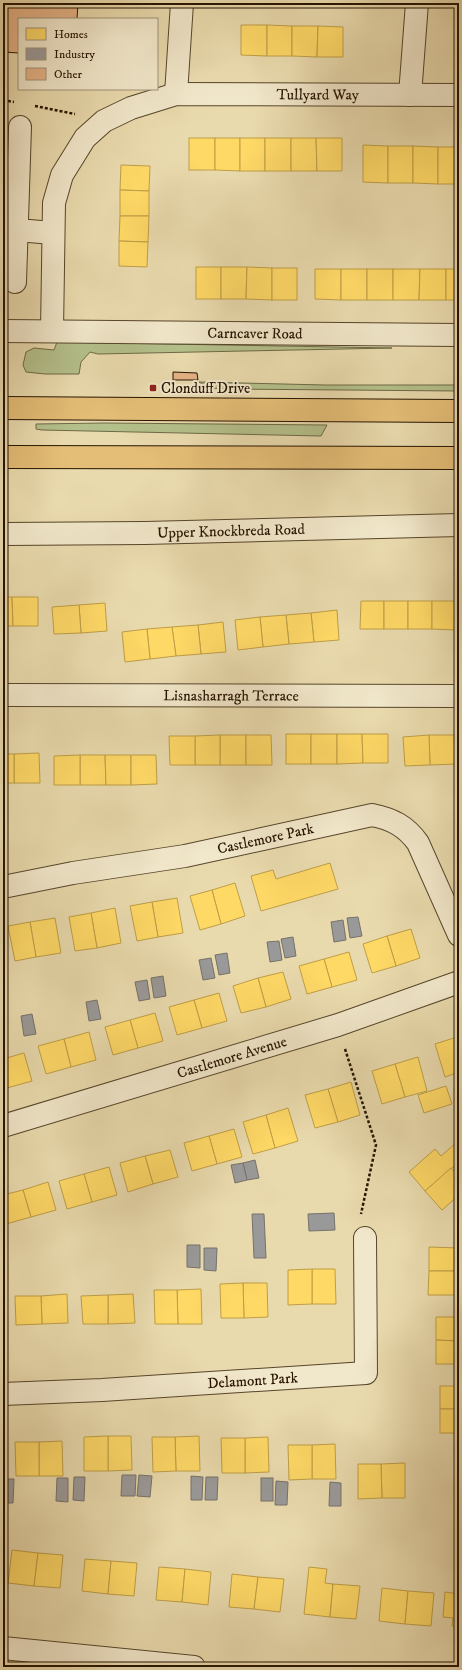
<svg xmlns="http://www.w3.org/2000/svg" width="462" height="1670" font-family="'IM FELL DW Pica',serif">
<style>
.green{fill:#b4c08b;stroke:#6d6a46}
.homes{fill:#ffd966;stroke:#be9e47}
.industry{fill:#999;stroke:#76716b}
.building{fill:#e5b386;stroke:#261300}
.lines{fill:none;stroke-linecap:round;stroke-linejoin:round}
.minor-casing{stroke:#57452b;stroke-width:24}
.highway-casing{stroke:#261300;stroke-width:24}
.path{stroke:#261300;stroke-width:2.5;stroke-dasharray:3 2;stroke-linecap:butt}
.minor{stroke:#f1e7ca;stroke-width:22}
.highway{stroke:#e4bd76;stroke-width:22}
.poi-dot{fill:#8f2418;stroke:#f1e7ca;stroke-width:1.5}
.labels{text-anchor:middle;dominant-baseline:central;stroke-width:4;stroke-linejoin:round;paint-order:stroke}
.street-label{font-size:15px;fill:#261300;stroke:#f1e7ca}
.poi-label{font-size:15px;fill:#261300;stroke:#f1e7ca;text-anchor:start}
</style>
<rect width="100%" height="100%" fill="#e9daad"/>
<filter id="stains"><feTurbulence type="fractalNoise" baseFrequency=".005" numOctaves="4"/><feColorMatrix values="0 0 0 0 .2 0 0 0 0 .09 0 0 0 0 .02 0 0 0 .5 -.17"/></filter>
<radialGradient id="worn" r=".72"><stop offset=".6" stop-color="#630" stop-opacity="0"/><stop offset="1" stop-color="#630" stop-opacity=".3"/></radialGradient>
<!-- green -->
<g class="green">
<path d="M57,342L392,348L98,354L90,352L81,362L79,374H45L26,372L23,365L26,352L34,348L54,350Z"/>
<path d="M199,382L325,385H459V391L227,389L211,388Z"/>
<path d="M104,423L327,425L321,436L42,430L36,429V424Z"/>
</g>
<!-- homes -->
<g class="homes">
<path d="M241,25H267V56L241,55Z"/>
<path d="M267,25L292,26V56H267Z"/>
<path d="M292,26H318L317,57L292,56Z"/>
<path d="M318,26L343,27V57H317Z"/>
<rect x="189" y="138" width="26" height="32"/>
<path d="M215,138H240V171L215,170Z"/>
<rect x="240" y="138" width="25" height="33"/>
<rect x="265" y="138" width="26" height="33"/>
<path d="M291,138H316L317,171H291Z"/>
<path d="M316,138H342V171H317Z"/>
<path d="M363,145L388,146V183L363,182Z"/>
<rect x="388" y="146" width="25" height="37"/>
<path d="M413,146L438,147V184L413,183Z"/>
<rect x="438" y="147" width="21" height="37"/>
<path d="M121,165L150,166L149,191L120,190Z"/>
<path d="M120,190L149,191V216H120Z"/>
<path d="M120,216H149L148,242L119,241Z"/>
<path d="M119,241L148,242L147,267L119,266Z"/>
<rect x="196" y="267" width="25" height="32"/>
<path d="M221,267H247L246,299H221Z"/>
<path d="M247,267L272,268V300L246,299Z"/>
<rect x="272" y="268" width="25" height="32"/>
<path d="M315,269H341V300L315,299Z"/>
<rect x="341" y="269" width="26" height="31"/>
<rect x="367" y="269" width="26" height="31"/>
<path d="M393,269H420L419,300H393Z"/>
<path d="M420,269H446V300H419Z"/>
<rect x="446" y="269" width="13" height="31"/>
<path d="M3,597H12L13,626H3Z"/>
<path d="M12,597H38V626H13Z"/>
<path d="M361,601H384V629H360Z"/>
<rect x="384" y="601" width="24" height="28"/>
<rect x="408" y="601" width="24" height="28"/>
<path d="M432,601H456V630L432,629Z"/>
<path d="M105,603L107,631L81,633L79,605Z"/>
<path d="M79,605L81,633L54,634L52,607Z"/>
<path d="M337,610L339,640L314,642L311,613Z"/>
<path d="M311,613L314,642L289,644L286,615Z"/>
<path d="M286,615L289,644L263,647L260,617Z"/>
<path d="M260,617L263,647L238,650L235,620Z"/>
<path d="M223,622L226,652L201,654L198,625Z"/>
<path d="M198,625L201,654L176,656L172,627Z"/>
<path d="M172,627L176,656L150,659L147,629Z"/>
<path d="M147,629L150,659L125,662L122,632Z"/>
<rect x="286" y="734" width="25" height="30"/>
<rect x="311" y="734" width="26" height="30"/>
<path d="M337,734H362L363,763L337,764Z"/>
<path d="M362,734H388V763H363Z"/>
<path d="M459,734V764H456L454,735Z"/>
<rect x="220" y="735" width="26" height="30"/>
<path d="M220,735V765H195V736Z"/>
<path d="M246,735H271L272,765H246Z"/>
<path d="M429,735H454L456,764L430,765Z"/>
<path d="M429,735L430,765L405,766L403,737Z"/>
<path d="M169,736H195V765H170Z"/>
<path d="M39,753L40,783H14V754Z"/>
<rect x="3" y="754" width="11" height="29"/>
<path d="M80,755H105L106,785H80Z"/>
<path d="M80,755V785H54V756Z"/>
<path d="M105,755H131V785H106Z"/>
<path d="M131,755H156L157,784L131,785Z"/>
<path d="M330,863L338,889L261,911L251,876L273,870L276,879Z"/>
<path d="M235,883L245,916L221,924L212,890Z"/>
<path d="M212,890L221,924L200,930L190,896Z"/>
<path d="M177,898L183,933L158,937L152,902Z"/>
<path d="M152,902L158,937L137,941L130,906Z"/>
<path d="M115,908L121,943L97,948L91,913Z"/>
<path d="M91,913L97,948L75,951L69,917Z"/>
<path d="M55,918L61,953L36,957L30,922Z"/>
<path d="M30,922L36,957L15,961L8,926Z"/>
<path d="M411,929L420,958L396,966L387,936Z"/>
<path d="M387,936L396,966L372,973L363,944Z"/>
<path d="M349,952L357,980L332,987L324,959Z"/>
<path d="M324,959L332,987L307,994L299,966Z"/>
<path d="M283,972L291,999L266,1007L258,978Z"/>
<path d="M258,978L266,1007L241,1013L233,986Z"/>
<path d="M219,993L227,1021L202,1028L194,1000Z"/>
<path d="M194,1000L202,1028L177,1035L169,1007Z"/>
<path d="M155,1013L163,1041L138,1048L130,1020Z"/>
<path d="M130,1020L138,1048L113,1055L105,1027Z"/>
<path d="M89,1032L96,1060L71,1067L64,1039Z"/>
<path d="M457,1037L459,1043V1072L445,1077L435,1044Z"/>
<path d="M64,1039L71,1067L46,1074L38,1046Z"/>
<path d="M24,1053L32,1081L7,1088L3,1074V1059Z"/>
<path d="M418,1057L427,1091L405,1097L395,1064Z"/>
<path d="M395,1064L405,1097L382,1104L372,1071Z"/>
<path d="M351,1082L360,1115L338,1122L328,1089Z"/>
<path d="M446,1086L452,1104L424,1113L418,1095Z"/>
<path d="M328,1089L338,1122L315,1128L305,1095Z"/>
<path d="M288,1108L298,1141L275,1148L266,1115Z"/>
<path d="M266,1115L275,1148L253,1154L243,1122Z"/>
<path d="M234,1129L242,1157L217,1164L209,1136Z"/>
<path d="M209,1136L217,1164L192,1171L184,1143Z"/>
<path d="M456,1143L459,1146V1162L425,1191L409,1172L435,1149L441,1156Z"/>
<path d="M170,1150L178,1177L153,1184L145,1156Z"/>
<path d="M145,1156L153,1184L128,1192L120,1163Z"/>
<path d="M109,1167L117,1195L92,1202L84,1174Z"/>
<path d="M451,1168L459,1177V1195L442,1210L425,1191Z"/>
<path d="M84,1174L92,1202L67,1209L59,1181Z"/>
<path d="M48,1182L56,1210L31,1217L23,1190Z"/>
<path d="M23,1190L31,1217L6,1224L3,1214V1195Z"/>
<path d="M429,1247L459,1248V1271H429Z"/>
<path d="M312,1269H335L336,1304H312Z"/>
<path d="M312,1269V1304L288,1305V1270Z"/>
<path d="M429,1271H459V1295H428Z"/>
<path d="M243,1283H267L268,1317L244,1318Z"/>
<path d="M243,1283L244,1318H221L220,1284Z"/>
<path d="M201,1289L202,1324H178L177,1290Z"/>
<path d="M154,1290H177L178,1324H155Z"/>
<path d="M67,1294L68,1323L42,1324L41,1296Z"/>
<path d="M133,1294L135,1323L108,1324V1295Z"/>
<path d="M108,1295V1324H83L81,1296Z"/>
<path d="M15,1296H41L42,1324L16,1325Z"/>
<path d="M436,1317H459V1341L436,1340Z"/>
<path d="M436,1340L459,1341V1364H436Z"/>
<rect x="440" y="1386" width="19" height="23"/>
<rect x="440" y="1409" width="19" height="24"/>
<path d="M108,1436H131L132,1470L108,1471Z"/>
<path d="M108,1436V1471H84V1437Z"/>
<path d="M199,1436L200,1471H176L175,1437Z"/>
<path d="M152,1437H175L176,1471L153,1472Z"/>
<path d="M268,1437L269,1472L245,1473V1438Z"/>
<path d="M221,1438H245V1473H222Z"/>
<path d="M62,1441L63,1476H39V1442Z"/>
<path d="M15,1442H39V1476H16Z"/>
<path d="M335,1444L336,1479H312V1445Z"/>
<path d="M288,1445H312V1479L289,1480Z"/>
<path d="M405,1463V1498H382L381,1464Z"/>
<path d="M358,1464H381L382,1498L358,1499Z"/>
<path d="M12,1550L38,1553L34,1586L8,1583Z"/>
<path d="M38,1553L63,1555L60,1588L34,1586Z"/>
<path d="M85,1559L111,1561L108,1594L82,1591Z"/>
<path d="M111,1561L137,1563L134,1596L108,1594Z"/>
<path d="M159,1567L185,1569L182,1602L156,1600Z"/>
<path d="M309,1567L327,1569L325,1583L333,1584L330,1617L304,1614Z"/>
<path d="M185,1569L211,1572L208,1605L182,1602Z"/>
<path d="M232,1574L258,1577L254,1609L229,1607Z"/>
<path d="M258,1577L284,1579L280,1612L254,1609Z"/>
<path d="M333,1584L360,1586L356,1619L330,1617Z"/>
<path d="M382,1588L408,1591L405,1624L379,1621Z"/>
<path d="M408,1591L434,1593L431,1626L405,1624Z"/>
<path d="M445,1592L459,1594V1627L452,1626L453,1618L443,1617Z"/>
</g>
<!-- industry -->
<g class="industry">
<path d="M358,917L362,936L350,938L347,918Z"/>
<path d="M343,920L346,940L334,942L331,922Z"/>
<path d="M293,937L296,956L285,958L281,939Z"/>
<path d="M279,941L282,960L270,962L267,942Z"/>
<path d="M227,953L230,973L219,975L215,955Z"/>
<path d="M211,958L215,978L203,980L199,960Z"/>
<path d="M163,976L166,996L154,998L151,978Z"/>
<path d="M147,980L150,999L139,1001L135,982Z"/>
<path d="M97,1000L101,1019L89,1021L86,1002Z"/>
<path d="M32,1014L36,1034L24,1036L21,1016Z"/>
<path d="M255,1160L259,1178L247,1180L243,1163Z"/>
<path d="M243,1163L247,1180L235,1183L231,1165Z"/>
<path d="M334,1213L335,1230L309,1231L308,1214Z"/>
<path d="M252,1214H264L266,1258H254Z"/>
<path d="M187,1245H200V1268L187,1267Z"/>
<path d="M204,1248H217L216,1271L204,1270Z"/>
<path d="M122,1475H136L135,1496H121Z"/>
<path d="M139,1475L152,1476L150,1497L137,1496Z"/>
<path d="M191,1476L203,1477L202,1500H191Z"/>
<path d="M74,1477H85L84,1501L73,1500Z"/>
<path d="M206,1477H218L217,1500H205Z"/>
<path d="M57,1478H68V1502L56,1501Z"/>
<rect x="261" y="1478" width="12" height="23"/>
<path d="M3,1479H14L13,1503H3Z"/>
<path d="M276,1481L288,1482L287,1505H275Z"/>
<path d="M330,1482L341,1483V1506H329Z"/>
</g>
<!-- building -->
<g class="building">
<path d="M3,3H78L77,19H19V53L3,52Z"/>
<path d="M173,372L197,373L198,380H173Z"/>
</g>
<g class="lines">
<!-- minor casing -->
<g class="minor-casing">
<g id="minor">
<path d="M176,94L182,3"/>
<path d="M410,95L417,3"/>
<path d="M17,230L53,233"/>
<path d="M15,282L20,127"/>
<path id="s1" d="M3,331L459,335"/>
<path id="s2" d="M52,331L54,203L62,175L85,138L104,121L131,108L176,94L459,95"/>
<path id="s3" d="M3,534L145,533L459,525"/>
<path id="s4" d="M3,695L459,696"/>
<path id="s5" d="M3,887L73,873L185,856L372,815C392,819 406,826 418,843L459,935"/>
<path id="s6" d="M3,1126L338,1025L459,982"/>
<path id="s7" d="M3,1394L102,1390L366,1373L365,1238"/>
<path d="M3,1648L194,1667"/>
</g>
</g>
<!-- highway casing -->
<g class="highway-casing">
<g id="highway">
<path d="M3,408L459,411"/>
<path d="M3,457L459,458"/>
</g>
</g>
<!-- path -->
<g class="path">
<path d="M3,100L14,102"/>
<path d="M35,106L75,114"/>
<path d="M345,1049L376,1145L361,1214"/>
</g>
<!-- minor -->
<use href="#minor" class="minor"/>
<!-- highway -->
<use href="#highway" class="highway"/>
</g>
<!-- markers -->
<rect class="poi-dot" x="149" y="384" width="8" height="8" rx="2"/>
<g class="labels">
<!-- street labels -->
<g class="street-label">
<text stroke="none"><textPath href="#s2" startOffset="445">Tullyard Way</textPath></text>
<text stroke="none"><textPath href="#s1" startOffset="252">Carncaver Road</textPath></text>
<text stroke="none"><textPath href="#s3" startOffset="228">Upper Knockbreda Road</textPath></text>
<text stroke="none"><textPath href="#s4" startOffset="228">Lisnasharragh Terrace</textPath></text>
<text stroke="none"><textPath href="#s5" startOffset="267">Castlemore Park</textPath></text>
<text stroke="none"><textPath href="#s6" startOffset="239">Castlemore Avenue</textPath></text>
<text stroke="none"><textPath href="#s7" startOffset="250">Delamont Park</textPath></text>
</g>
<!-- poi labels -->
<g class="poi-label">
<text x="161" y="388">Clonduff Drive</text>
</g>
</g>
<!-- margin -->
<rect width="462" height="1670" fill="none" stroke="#e9daad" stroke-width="16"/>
<rect x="4" y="4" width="454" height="1662" fill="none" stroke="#261300" stroke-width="2"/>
<rect x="8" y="8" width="446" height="1654" fill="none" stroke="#261300"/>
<!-- legend -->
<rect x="18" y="18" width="140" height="72" fill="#f1e7ca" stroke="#a09279"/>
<rect x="26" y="28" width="20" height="12" fill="#ffd966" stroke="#a09279"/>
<text x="54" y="38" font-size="12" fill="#261300">Homes</text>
<rect x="26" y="48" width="20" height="12" fill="#999999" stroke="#a09279"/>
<text x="54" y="58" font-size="12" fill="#261300">Industry</text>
<rect x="26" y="68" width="20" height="12" fill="#e5b386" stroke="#a09279"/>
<text x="54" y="78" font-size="12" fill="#261300">Other</text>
<rect width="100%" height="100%" filter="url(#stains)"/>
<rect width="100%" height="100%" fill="url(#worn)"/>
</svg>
